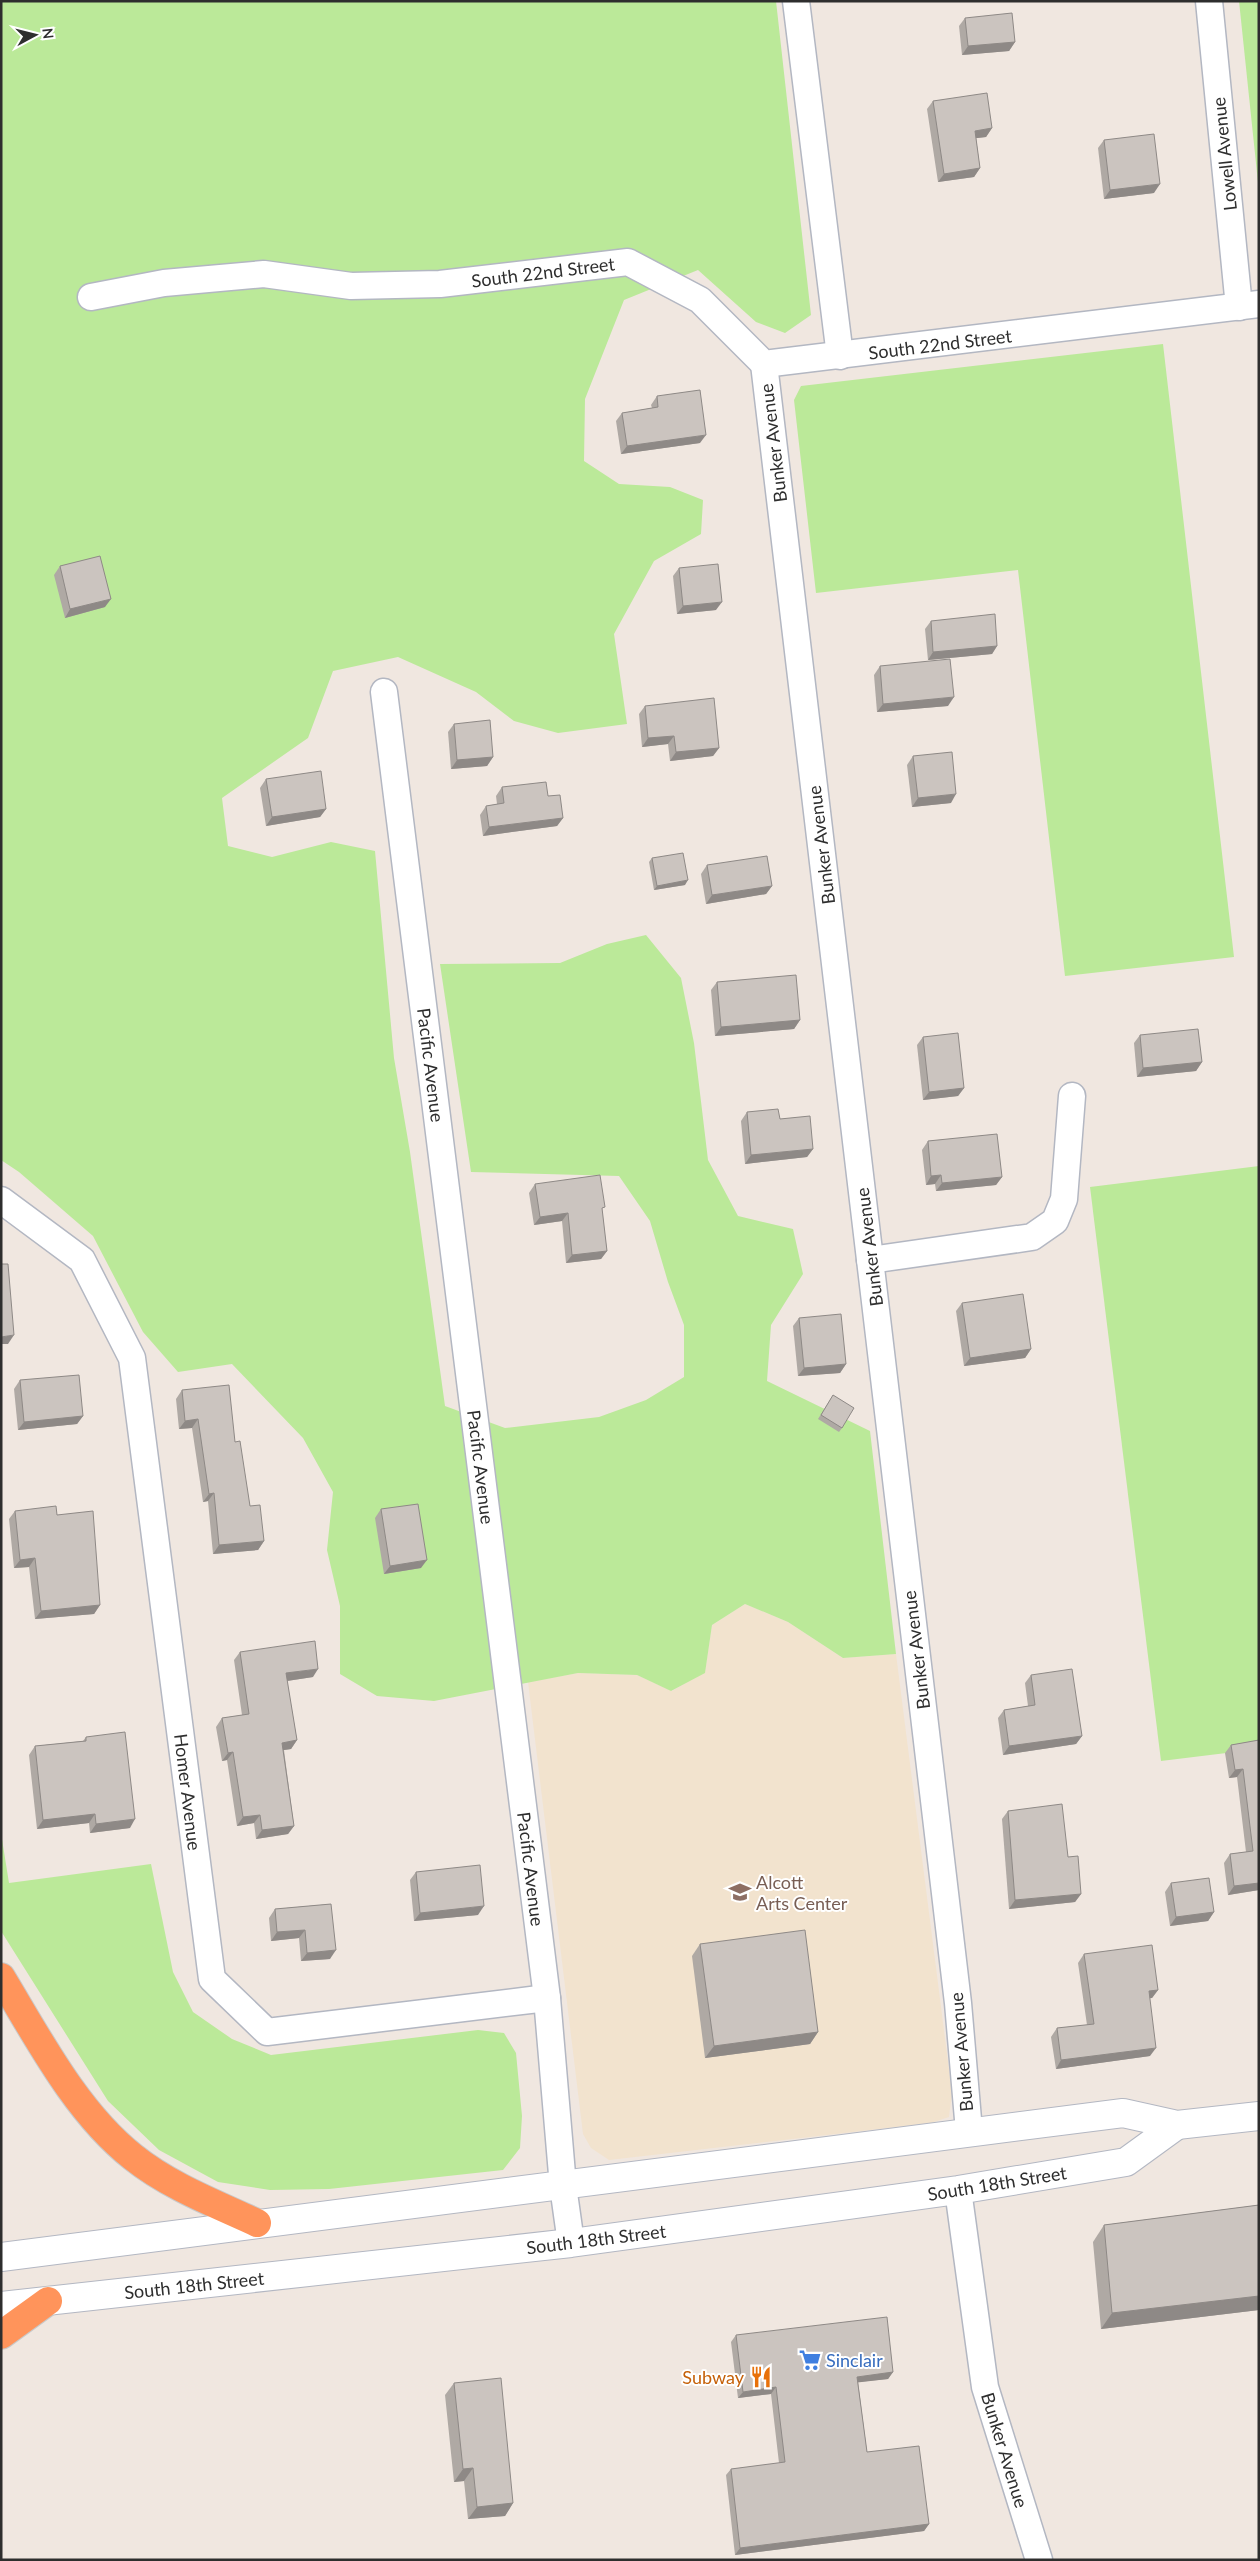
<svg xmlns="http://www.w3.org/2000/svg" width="1260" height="2561" font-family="Lato,sans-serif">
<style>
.education{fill:#f2e3ce}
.green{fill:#bbe999}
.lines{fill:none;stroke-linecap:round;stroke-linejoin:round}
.minor-casing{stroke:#b3b7c2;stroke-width:29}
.secondary-casing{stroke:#b3b7c2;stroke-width:30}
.motorway-casing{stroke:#c9c9c9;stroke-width:30}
.minor{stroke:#fff;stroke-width:26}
.secondary{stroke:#fff;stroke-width:28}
.motorway{stroke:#ff945b;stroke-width:28}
.wall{fill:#afa9a4}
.shaded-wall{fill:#8e8986}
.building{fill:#cbc4bf;stroke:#8e8986}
.labels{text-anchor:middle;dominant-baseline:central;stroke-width:4;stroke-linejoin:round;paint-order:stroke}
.street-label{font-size:18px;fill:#2e2e2e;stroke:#fff}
.education-label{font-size:18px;fill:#785e54;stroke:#fff;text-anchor:start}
.shop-label{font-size:18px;fill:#366cbe;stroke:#fff;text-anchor:start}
.food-label{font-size:18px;fill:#c56008;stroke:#fff;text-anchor:end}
</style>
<rect width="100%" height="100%" fill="#f0e7e0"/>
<!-- education -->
<path class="education" d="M745,1604L788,1622L843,1658L896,1654L952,2093L949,2117L931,2123L609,2160L591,2148L583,2134L528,1682L578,1673L637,1675L672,1691L705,1672L712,1625Z"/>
<!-- green -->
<g class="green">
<path d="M1,1H776L811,315L785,333L756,322L698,270L624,300L585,399L584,461L619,484L670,487L703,500L701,534L654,561L614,634L627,724L558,733L514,721L476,692L398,657L333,671L308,738L222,798L228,846L272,857L331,842L375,851L394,1058L410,1152L445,1406L505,1428L599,1417L646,1400L684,1377V1325L668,1282L650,1221L619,1176L471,1172L440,964L560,963L607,944L646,935L681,978L694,1043L708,1160L738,1216L793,1229L803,1274L771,1325L767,1381L870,1431L896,1654L843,1658L788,1622L745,1604L712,1625L705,1673L671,1691L637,1675L578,1673L434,1701L377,1696L340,1674V1606L327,1550L333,1492L303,1438L232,1364L178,1372L143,1332L93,1236L19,1172L1,1160Z"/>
<path d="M1239,1H1259V192Z"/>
<path d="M1163,344L1234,957L1065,976L1018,570L816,593L794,400L801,386Z"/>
<path d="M1259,1166V1749L1161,1761L1090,1187Z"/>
<path d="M1,1833L9,1883L151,1864L173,1972L193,2012L232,2039L271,2055L478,2030L504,2033L516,2053L522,2116L520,2148L503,2170L329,2189L270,2190L218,2182L159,2150L108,2101L1,1931Z"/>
</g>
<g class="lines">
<!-- minor casing -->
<g class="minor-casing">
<g id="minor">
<path d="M796,1L840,356"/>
<path d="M1209,1L1239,307"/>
<path d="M91,297L164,283L264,274L351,286L440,284L628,262L700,300L764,364L1259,304"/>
<path d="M764,364L958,2003L969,2131"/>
<path d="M384,692L547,1998L563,2186L571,2243"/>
<path d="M1,1200L82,1260L132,1358L212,1979L267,2032L547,1998"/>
<path d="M870,1260L1032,1237L1055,1221L1064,1199L1072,1096"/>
<path d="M958,2190L985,2387L1039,2560"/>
</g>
</g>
<!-- secondary casing -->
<g class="secondary-casing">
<g id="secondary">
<path d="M1,2257L1123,2113L1177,2125L1259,2116"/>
<path d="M1,2306L571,2243L958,2190L1126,2162L1177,2125"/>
</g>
</g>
<!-- motorway casing -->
<g class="motorway-casing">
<g id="motorway">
<path d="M1,1977C38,2038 76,2112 133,2157C169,2186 216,2204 257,2223"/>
<path d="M1,2335L48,2301"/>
</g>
</g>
<!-- minor -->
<use href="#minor" class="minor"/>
<!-- secondary -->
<use href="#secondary" class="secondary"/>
<!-- motorway -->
<use href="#motorway" class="motorway"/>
</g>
<!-- wall -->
<g class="wall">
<path d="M965,18L1015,42L1009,51L962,55L959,26Z"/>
<path d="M933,101L992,128L986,137L976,138L980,168L974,177L938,182L927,109Z"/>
<path d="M1104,140L1154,193L1104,199L1098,148Z"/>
<path d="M657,396L700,443L621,454L616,421L622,413L652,408L651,405Z"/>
<path d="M60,566L105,607L65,618L54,575Z"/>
<path d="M679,568L716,610L677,614L673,576Z"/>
<path d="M931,621L997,646L992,654L928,660L925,629Z"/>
<path d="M880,666L948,706L877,712L874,675Z"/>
<path d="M645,706L719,748L713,756L670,761L668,744L642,747L639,714Z"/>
<path d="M454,724L493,757L487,766L451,769L448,732Z"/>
<path d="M913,756L951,803L912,807L907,765Z"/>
<path d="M266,779L326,809L320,817L266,826L260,788Z"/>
<path d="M502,787L548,796L563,818L557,826L483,836L480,815L486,806L497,804L496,796Z"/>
<path d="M652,858L685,885L654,890L649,862Z"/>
<path d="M707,865L772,886L766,894L706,904L701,874Z"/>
<path d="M717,982L800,1020L794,1029L715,1036L711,990Z"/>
<path d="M1140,1035L1202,1062L1196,1071L1137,1077L1134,1043Z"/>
<path d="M923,1037L964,1088L958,1096L923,1100L917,1045Z"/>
<path d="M747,1112L780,1119L813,1149L807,1157L745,1164L741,1121Z"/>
<path d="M928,1141L1002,1177L996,1185L936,1191L935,1184L926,1185L922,1150Z"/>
<path d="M535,1184L602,1211L607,1251L601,1259L566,1263L562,1221L534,1225L529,1193Z"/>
<path d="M962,1303L1031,1349L1025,1358L964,1366L956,1311Z"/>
<path d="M799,1318L846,1364L840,1373L798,1376L793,1326Z"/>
<path d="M20,1380L83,1416L77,1424L18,1430L14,1389Z"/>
<path d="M182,1390L235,1442L250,1506L264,1541L258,1550L213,1554L208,1501L203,1502L192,1428L179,1429L176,1399Z"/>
<path d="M833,1395L842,1428L839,1432L818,1419Z"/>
<path d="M381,1509L421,1568L384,1574L375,1518Z"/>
<path d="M15,1511L57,1515L100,1605L94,1614L35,1619L29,1567L14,1568L9,1519Z"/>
<path d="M240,1652L313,1677L287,1681L297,1740L291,1749L284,1750L294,1826L288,1834L256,1839L254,1823L237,1826L227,1760L222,1761L216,1727L222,1718L242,1715L234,1660Z"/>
<path d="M1031,1675L1082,1736L1076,1744L1003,1755L998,1718L1004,1710L1028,1706L1025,1683Z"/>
<path d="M86,1737L130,1828L90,1833L89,1823L37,1829L29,1755L35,1746L83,1741Z"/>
<path d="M1259,1740V1890L1228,1895L1224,1863L1230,1854L1246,1852L1237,1777L1229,1778L1225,1753L1231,1745Z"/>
<path d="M1008,1811L1068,1857L1081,1894L1075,1902L1009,1909L1002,1819Z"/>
<path d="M416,1872L478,1915L414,1921L410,1880Z"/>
<path d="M1171,1883L1214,1912L1208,1921L1170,1926L1165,1892Z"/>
<path d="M331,1904L330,1959L301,1961L299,1938L271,1941L269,1918L275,1909Z"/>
<path d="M700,1944L818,2032L810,2044L705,2058L692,1956Z"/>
<path d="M1084,1954L1158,1990L1152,1998H1150V2056L1056,2069L1051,2037L1057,2028L1087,2025L1078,1963Z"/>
<path d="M1259,2205V2310L1101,2329L1093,2242L1104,2225Z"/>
<path d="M736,2335L893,2372L888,2379L858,2382L867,2452L929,2524L924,2531L735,2555L726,2475L731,2469L779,2463L771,2394L738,2398L731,2342Z"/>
<path d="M454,2383L513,2503L505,2516L468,2519L464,2481L454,2482L445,2395Z"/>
</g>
<!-- shaded-wall -->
<g class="shaded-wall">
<path d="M1015,42L1009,51L962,55L968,46Z"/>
<path d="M992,128L986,137L969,139L975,131Z"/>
<path d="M980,168L974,177L938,182L944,174Z"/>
<path d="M1160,184L1154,193L1104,199L1110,190Z"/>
<path d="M706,435L700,443L621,454L627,446Z"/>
<path d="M111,599L105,607L65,618L70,609Z"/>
<path d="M722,602L716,610L677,614L683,606Z"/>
<path d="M997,646L992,654L928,660L933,652Z"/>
<path d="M954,697L948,706L877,712L883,704Z"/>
<path d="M674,736L668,744L642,747L648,738Z"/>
<path d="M719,748L713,756L670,761L676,752Z"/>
<path d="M493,757L487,766L451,769L457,760Z"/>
<path d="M956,794L951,803L912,807L918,798Z"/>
<path d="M326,809L320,817L266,826L272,817Z"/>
<path d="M563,818L557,826L483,836L489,827Z"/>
<path d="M688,880L685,885L654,890L657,886Z"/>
<path d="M772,886L766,894L706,904L712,895Z"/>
<path d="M800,1020L794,1029L715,1036L721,1027Z"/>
<path d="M1202,1062L1196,1071L1137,1077L1143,1068Z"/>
<path d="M964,1088L958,1096L923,1100L929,1092Z"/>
<path d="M813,1149L807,1157L745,1164L751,1155Z"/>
<path d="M941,1175L935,1184L926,1185L931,1176Z"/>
<path d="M1002,1177L996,1185L936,1191L942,1183Z"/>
<path d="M568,1213L562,1221L534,1225L540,1217Z"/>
<path d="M607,1251L601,1259L566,1263L572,1255Z"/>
<path d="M14,1335L8,1344H1V1337Z"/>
<path d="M1031,1349L1025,1358L964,1366L970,1358Z"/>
<path d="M846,1364L840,1373L798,1376L804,1368Z"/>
<path d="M83,1416L77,1424L18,1430L24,1422Z"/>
<path d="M198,1419L192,1428L179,1429L185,1421Z"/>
<path d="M214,1493L208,1501L203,1502L209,1494Z"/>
<path d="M264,1541L258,1550L213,1554L219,1545Z"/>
<path d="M35,1558L29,1567L14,1568L20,1560Z"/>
<path d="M427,1560L421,1568L384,1574L390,1566Z"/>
<path d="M100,1605L94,1614L35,1619L41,1611Z"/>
<path d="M318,1669L313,1677L280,1682L286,1673Z"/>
<path d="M1082,1736L1076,1744L1003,1755L1009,1746Z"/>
<path d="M297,1740L291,1749L277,1751L282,1743Z"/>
<path d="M233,1752L227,1760L222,1761L228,1753Z"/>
<path d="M1243,1769L1237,1777L1229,1778L1235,1770Z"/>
<path d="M95,1814L89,1823L37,1829L43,1820Z"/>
<path d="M260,1815L254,1823L237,1826L243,1817Z"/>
<path d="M135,1819L130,1828L90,1833L96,1824Z"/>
<path d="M294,1826L288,1834L256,1839L262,1830Z"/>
<path d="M1259,1883V1890L1228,1895L1234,1886Z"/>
<path d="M1081,1894L1075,1902L1009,1909L1015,1900Z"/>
<path d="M484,1906L478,1915L414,1921L420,1913Z"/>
<path d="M1214,1912L1208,1921L1170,1926L1176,1917Z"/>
<path d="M305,1930L299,1938L271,1941L277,1932Z"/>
<path d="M336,1950L330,1959L301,1961L307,1953Z"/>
<path d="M1158,1990L1152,1998L1143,1999L1149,1991Z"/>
<path d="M818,2032L810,2044L705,2058L714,2046Z"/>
<path d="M1156,2048L1150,2056L1056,2069L1061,2060Z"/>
<path d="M1259,2296V2310L1101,2329L1112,2313Z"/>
<path d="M893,2372L888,2379L853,2383L857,2377Z"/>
<path d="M776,2387L771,2394L738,2398L743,2392Z"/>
<path d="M473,2468L464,2481L454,2482L463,2469Z"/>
<path d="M513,2503L505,2516L468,2519L477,2507Z"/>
<path d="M929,2524L924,2531L735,2555L740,2548Z"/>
</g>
<!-- building -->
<g class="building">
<path d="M1012,13L1015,42L968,46L965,18Z"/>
<path d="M987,93L992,128L975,131L980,168L944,174L933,101Z"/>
<path d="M1154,134L1160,184L1110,190L1104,140Z"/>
<path d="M700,390L706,435L627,446L622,413L658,407L657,396Z"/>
<path d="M100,556L111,599L70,609L60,566Z"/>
<path d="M718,564L722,602L683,606L679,568Z"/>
<path d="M995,614L997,646L933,652L931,621Z"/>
<path d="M950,659L954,697L883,704L880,666Z"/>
<path d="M714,698L719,748L676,752L674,736L648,738L645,706Z"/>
<path d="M490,720L493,757L457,760L454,724Z"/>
<path d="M952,752L956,794L918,798L913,756Z"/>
<path d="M321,771L326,809L272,817L266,779Z"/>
<path d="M546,782L548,796L560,795L563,818L489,827L486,806L504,803L502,787Z"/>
<path d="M683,853L688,880L657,886L652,858Z"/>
<path d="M767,856L772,886L712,895L707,865Z"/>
<path d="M796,975L800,1020L721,1027L717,982Z"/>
<path d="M1198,1029L1202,1062L1143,1068L1140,1035Z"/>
<path d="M958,1033L964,1088L929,1092L923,1037Z"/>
<path d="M778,1109L780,1119L810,1116L813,1149L751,1155L747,1112Z"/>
<path d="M997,1134L1002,1177L942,1183L941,1175L931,1176L928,1141Z"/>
<path d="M600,1175L605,1207L602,1208L607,1251L572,1255L568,1213L540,1217L535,1184Z"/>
<path d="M1,1264H8L14,1335L1,1337Z"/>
<path d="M1023,1294L1031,1349L970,1358L962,1303Z"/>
<path d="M841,1314L846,1364L804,1368L799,1318Z"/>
<path d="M79,1375L83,1416L24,1422L20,1380Z"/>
<path d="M229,1385L235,1442L240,1441L250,1506L260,1505L264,1541L219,1545L214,1493L209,1494L198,1419L185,1421L182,1390Z"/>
<path d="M833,1395L854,1408L842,1428L821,1415Z"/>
<path d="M418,1504L427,1560L390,1566L381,1509Z"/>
<path d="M56,1506L57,1515L93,1511L100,1605L41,1611L35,1558L20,1560L15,1511Z"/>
<path d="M315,1641L318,1669L286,1673L297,1740L282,1743L294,1826L262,1830L260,1815L243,1817L233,1752L228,1753L222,1718L249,1714L240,1652Z"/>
<path d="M1072,1669L1082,1736L1009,1746L1004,1710L1035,1705L1031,1675Z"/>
<path d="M125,1732L135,1819L96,1824L95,1814L43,1820L35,1746L86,1741V1737Z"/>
<path d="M1259,1740V1883L1234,1886L1230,1854L1253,1851L1243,1769L1235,1770L1231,1745Z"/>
<path d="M1062,1804L1068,1857L1078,1856L1081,1894L1015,1900L1008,1811Z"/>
<path d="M480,1865L484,1906L420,1913L416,1872Z"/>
<path d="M1209,1878L1214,1912L1176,1917L1171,1883Z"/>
<path d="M331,1904L336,1950L307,1953L305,1930L277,1932L275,1909Z"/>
<path d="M805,1930L818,2032L714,2046L700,1944Z"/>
<path d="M1152,1945L1158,1990L1149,1991L1156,2048L1061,2060L1057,2028L1094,2024L1084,1954Z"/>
<path d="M1259,2205V2296L1112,2313L1104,2225Z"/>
<path d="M887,2317L893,2372L857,2377L867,2452L919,2446L929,2524L740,2548L731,2469L785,2462L776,2387L743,2392L736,2335Z"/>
<path d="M501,2378L513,2503L477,2507L473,2468L463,2469L454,2383Z"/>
</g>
<!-- icons -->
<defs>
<g id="school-bare" transform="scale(1.725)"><path d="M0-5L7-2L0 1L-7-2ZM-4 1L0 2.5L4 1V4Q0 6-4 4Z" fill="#8d6e63" stroke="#fff" stroke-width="2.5" paint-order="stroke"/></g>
<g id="supermarket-bare" transform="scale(1.725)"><path d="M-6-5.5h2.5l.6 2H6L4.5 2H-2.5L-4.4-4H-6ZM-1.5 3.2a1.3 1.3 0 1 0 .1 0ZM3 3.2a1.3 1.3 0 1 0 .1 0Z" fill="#3f7fe0" stroke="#fff" stroke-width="2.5" paint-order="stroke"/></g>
<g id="restaurant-bare" transform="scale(1.725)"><path d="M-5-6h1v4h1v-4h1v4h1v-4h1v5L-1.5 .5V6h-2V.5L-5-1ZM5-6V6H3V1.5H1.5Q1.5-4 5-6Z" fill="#e8710a" stroke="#fff" stroke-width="2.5" paint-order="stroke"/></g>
</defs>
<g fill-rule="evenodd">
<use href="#school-bare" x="740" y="1892"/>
<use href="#supermarket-bare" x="810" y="2360"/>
<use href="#restaurant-bare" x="761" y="2377"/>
</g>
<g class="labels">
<!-- street labels -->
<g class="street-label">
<text transform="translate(1224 154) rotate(-96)">Lowell Avenue</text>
<text transform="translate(543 272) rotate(-7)">South 22nd Street</text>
<text transform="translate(940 344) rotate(-7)">South 22nd Street</text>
<text transform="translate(773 443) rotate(-97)">Bunker Avenue</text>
<text transform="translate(821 845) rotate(-97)">Bunker Avenue</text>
<text transform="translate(431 1065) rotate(83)">Pacific Avenue</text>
<text transform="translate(869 1247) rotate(-97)">Bunker Avenue</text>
<text transform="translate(481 1467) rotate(83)">Pacific Avenue</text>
<text transform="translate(916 1650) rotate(-97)">Bunker Avenue</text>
<text transform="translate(188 1792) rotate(83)">Homer Avenue</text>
<text transform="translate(531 1869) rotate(83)">Pacific Avenue</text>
<text transform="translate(961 2052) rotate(-95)">Bunker Avenue</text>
<text transform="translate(997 2183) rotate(-9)">South 18th Street</text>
<text transform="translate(596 2239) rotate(-7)">South 18th Street</text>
<text transform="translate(194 2285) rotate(-6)">South 18th Street</text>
<text transform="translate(1005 2450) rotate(73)">Bunker Avenue</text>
</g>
<!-- education labels -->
<g class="education-label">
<text x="756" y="1882">Alcott<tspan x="756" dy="21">Arts Center</tspan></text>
</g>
<!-- shop labels -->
<g class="shop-label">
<text x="826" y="2360">Sinclair</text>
</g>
<!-- food labels -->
<g class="food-label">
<text x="744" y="2377">Subway</text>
</g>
</g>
<!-- border -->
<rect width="1260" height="2561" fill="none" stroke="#2e2e2e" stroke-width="5"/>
<!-- north arrow -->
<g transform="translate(35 35) rotate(83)" stroke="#ffffff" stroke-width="4" paint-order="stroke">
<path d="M0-4L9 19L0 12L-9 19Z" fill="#2e2e2e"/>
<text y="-8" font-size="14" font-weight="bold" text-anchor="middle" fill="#2e2e2e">N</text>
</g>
</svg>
